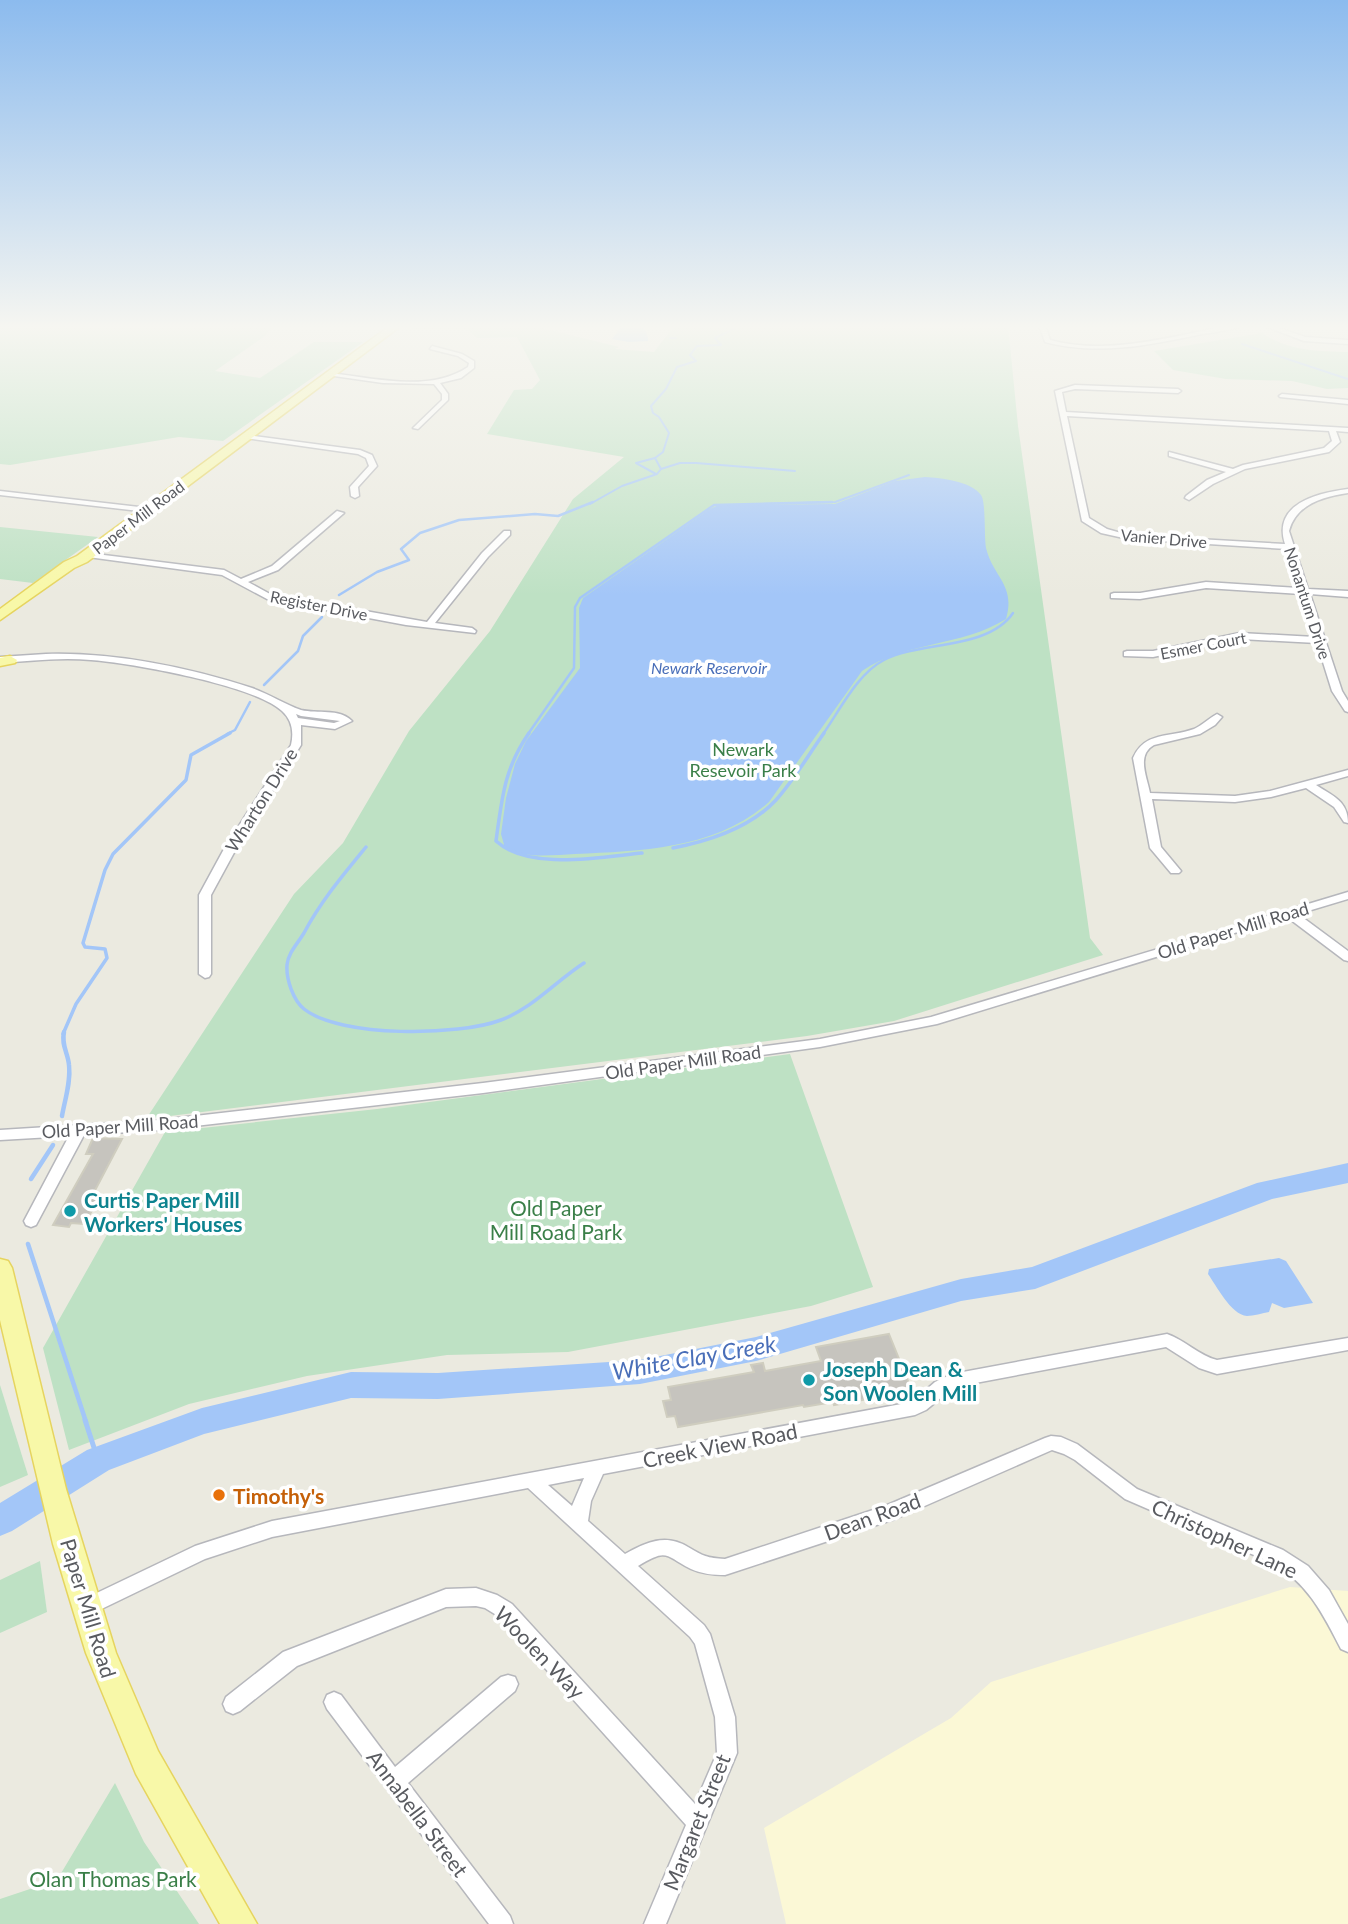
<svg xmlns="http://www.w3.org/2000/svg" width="1348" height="1924" font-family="Lato,sans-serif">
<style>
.commercial{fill:#fbf8d6}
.green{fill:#bee1c4}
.water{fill:#a3c6f8}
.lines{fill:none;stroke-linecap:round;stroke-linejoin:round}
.stream-far4{stroke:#a3c6f8;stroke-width:2}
.stream-far3{stroke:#a3c6f8;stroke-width:2.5}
.stream-far2{stroke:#a3c6f8;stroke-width:3.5}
.stream-far1{stroke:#a3c6f8;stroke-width:4.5}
.stream{stroke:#a3c6f8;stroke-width:5}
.river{fill:#a3c6f8;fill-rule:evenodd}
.building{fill:#c6c4be;stroke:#cfcdbf;stroke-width:2}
.street-casing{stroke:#b6b7bc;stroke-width:3}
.primary-casing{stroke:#e6d45f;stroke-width:3}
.street{fill:#fff;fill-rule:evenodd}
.primary{fill:#f8f8a8;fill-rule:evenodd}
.culture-dot{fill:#0f9aa8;stroke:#fff;stroke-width:2.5}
.food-dot{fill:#e8710a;stroke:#fff;stroke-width:2.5}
.labels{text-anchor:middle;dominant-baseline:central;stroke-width:7;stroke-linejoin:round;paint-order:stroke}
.far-street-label{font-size:16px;fill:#595b60;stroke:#fff}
.far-water-label{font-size:16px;font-style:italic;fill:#496eb8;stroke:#fff}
.park-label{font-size:18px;fill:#3a7f48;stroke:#fff}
.street-label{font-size:18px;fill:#595b60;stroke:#fff}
.near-culture-label{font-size:21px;font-weight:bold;fill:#0d838f;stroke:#fff;text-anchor:start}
.near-park-label{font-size:21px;fill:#3a7f48;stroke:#fff}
.near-street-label{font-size:21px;fill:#595b60;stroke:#fff}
.near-food-label{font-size:21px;font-weight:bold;fill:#c56008;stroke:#fff;text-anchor:start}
.near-water-label{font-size:23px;font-style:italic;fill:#496eb8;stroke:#fff}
</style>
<rect width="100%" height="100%" fill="#ebeae0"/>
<!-- commercial -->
<path class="commercial" d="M1290,1587L1348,1591V1924H786L764,1828L951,1718L991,1682Z"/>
<!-- green -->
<g class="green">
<path d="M0,325H274L265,336L215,371L260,378L314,342H363L223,441L179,437L10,465L0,464Z"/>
<path d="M414,325H530L619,347L615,349L654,352L675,325H1008L1018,426L1090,938L1103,955L894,1021L807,1036L146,1119L294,894L343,843L409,731L490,631L573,499L624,457L487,434L514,390L532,389L540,380L517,337L477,338L467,329H410Z"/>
<path d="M1262,333C1288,351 1317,351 1348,352V388L1327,389L1292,381L1226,379L1173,370L1154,351Z"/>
<path d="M0,527L98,537L33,583L0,579Z"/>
<path d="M790,1054L873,1287L811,1306L568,1352L447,1355L307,1376L189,1404L69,1450L43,1348L165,1132L377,1109Z"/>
<path d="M0,1385L28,1475L0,1487Z"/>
<path d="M40,1561L47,1612L0,1633V1580Z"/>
<path d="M115,1783L144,1842L199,1924H0V1899L57,1880Z"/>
</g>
<!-- water -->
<g class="water">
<path d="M623,325C636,325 648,326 648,341L629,342L612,339Z"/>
<path d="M925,477C941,478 971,481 981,495C986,502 984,536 986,548C993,577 1016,585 1006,619C961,647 906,641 862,671L769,802C716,849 642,851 575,854C553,855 525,859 505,848L501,834L506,798L515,764L526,741L580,668L579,608L583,598L710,509L719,505L835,504L895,481Z"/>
<path d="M1279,1258L1286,1261L1313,1303L1284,1308L1272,1303L1269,1312C1263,1313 1253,1316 1247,1316C1231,1315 1216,1285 1208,1274L1209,1269Z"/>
</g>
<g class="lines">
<!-- stream-far4 -->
<g class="stream-far4">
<path d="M670,338H676"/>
<path d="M1242,344L1348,379"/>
<path d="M655,458L636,463L656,474"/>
<path d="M661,469L680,463H696L795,471"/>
<path d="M590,504L622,486L657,474L661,469L655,458L663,452L669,433L659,417L653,413L651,406L666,389L677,367L696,361L690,355L697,346L721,345L715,338L739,326L753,325"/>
<path d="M762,504L835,502L909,475"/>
</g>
<!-- stream-far3 -->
<g class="stream-far3">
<path d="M339,595L377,572L409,560L401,549L420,533L459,520L535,514L558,516L593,502"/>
<path d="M264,685L298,651L303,636L322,617"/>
<path d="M227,734L235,730L250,702"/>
<path d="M528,734L574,668L575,607L580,598L714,505L832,502"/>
<path d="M823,734C840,710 857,674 884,660C920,641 988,650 1013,613"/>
</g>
<!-- stream-far2 -->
<g class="stream-far2">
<path d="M529,733C504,769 502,798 496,841C529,871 600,857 642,853"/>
<path d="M366,847C343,875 321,901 304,933C298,943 288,953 287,965C286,979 293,1000 304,1009C341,1038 459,1036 501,1020C533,1008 556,981 584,963"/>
<path d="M673,848C710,841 750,828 776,800C794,780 809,754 824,733"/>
<path d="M63,1034L76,1004L107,958L105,949L85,947L83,943L105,870L113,854L186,780L191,755L230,733"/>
</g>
<!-- stream-far1 -->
<g class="stream-far1">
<path d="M62,1116C65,1099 71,1082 69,1065C68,1053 61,1045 64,1032"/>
<path d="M31,1179L53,1145"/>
<path d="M28,1244L86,1422"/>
</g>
<!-- stream -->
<path class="stream" d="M85,1420L98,1460"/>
<!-- river -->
<path class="river" d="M1348,1163V1183L1272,1199L1035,1289L961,1301L756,1361L640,1384L438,1399L351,1398L204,1434L109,1470L12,1531L0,1536V1503L87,1450L202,1408L351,1372L438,1373L640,1360L756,1337L961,1279L1032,1267L1257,1183Z"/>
</g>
<!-- building -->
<g class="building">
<path d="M93,1138L122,1139L91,1198L99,1199L84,1224L71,1223L69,1227L53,1225L93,1154H86Z"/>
<path d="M889,1334L912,1391L834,1405L833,1402L804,1407L803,1405L678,1427L675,1416L667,1417L663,1401L671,1400L668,1387L754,1372L751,1365L763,1363L765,1371L821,1361L816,1347Z"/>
</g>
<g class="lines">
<!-- street casing -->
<g class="street-casing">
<g id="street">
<path d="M1039,325H1045L1050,340C1108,356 1173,336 1231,325H1245C1232,330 1216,332 1202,334C1151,345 1097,356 1045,342Z"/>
<path d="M1262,325H1271L1305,337L1348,340V344L1304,341Z"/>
<path d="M432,346L462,354L474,361V368L461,378L440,383L448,394V400L418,429L413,428L442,400V394L434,384L383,383L327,375L330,373C374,378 429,393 468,367L469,363L458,356L430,349Z"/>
<path d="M1075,385L1178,389L1181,391L1178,393L1075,389L1062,392L1066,412L1348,428V432L1336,431L1340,442L1329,452L1245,469L1213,484L1189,500L1185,498L1186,496L1207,480L1226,472L1169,456V452L1233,469L1243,465L1324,448L1332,441L1329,431L1067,416L1089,518L1107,529L1128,535L1285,544C1272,504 1317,493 1348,489V493C1323,497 1296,504 1289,531L1308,589L1348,591V597L1310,594L1342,691L1348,701V712L1345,711L1332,691L1317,643L1240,639L1153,657L1124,656V652L1127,651H1153L1240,633L1315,637L1301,594L1206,588L1140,599L1111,598V594L1114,593H1140L1206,582L1299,588L1287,549L1128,539L1101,533L1082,521L1055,391Z"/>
<path d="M1282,394L1348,400V404L1280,397L1279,396Z"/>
<path d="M247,435L360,450L372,455L377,466L358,487L359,496L355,498L351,496L350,487L369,466L366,458L358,454L245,438V436Z"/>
<path d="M0,491L148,508L152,510L148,512L0,495Z"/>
<path d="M337,511L344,513L278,570L248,582L270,594L427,622L482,553L504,531H510V535L488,557L435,623L472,628L476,631L475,633L406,625L267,599L222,575L88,557L84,555L88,553L224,570L241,579L272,566Z"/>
<path d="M46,654C113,652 188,667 252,688C269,694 284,704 301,710C318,714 339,708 352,721L335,729L301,725V745L236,849L211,895V974L209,977L205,978L199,974V895L224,849L291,745C294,732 292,720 282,711C254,685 131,663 91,660C61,657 30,661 0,663V657ZM296,714L301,716L340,721L334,723L298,718Z"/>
<path d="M1217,714L1222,717L1215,725L1200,734L1154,745C1136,755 1147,777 1150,793L1235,796L1270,791L1348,770V776L1316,785C1333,796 1348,801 1348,823L1344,822L1334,807L1306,788L1271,797L1235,802L1152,799L1161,847L1181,871L1179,873H1171L1150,848L1133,758C1145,731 1169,738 1194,729C1203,725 1209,718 1217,714Z"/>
<path d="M1348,892V899L1298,914L1348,951V961L1344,960L1287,917L937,1024L820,1047L483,1093L160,1130L84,1135L36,1225L31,1227L26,1225L24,1221L69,1136L0,1140V1130L160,1120L483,1083L820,1039L931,1017Z"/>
<path d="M1167,1334C1185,1340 1199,1356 1217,1360L1348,1338V1350L1217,1374L1199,1368L1166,1347L954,1387L926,1410L915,1415L603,1474L591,1501L588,1521L625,1554C646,1542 666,1533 688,1547C703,1556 707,1558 725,1559L885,1506L1045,1438L1051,1436L1061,1437L1077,1444L1137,1489L1283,1550L1308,1566L1329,1590L1348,1624V1652L1341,1649C1323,1614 1307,1581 1270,1562L1125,1499L1075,1460L1064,1454L1052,1450L895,1519L725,1575C713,1575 702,1574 691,1569C664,1555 668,1548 638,1566L704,1625L710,1634L735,1717L737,1753L666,1924H644L686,1825L498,1616L485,1608L476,1606L446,1607L297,1666L240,1711L233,1714L226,1711L223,1704L226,1697L283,1652L446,1589L476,1588L497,1595L512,1604L695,1804L717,1753L715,1717L695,1644L690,1637L528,1488L272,1537L205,1559L87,1616L80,1613L78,1607L80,1601L195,1546L272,1521L912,1402L935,1382L952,1374ZM584,1478L572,1506L548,1485Z"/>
<path d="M508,1675L515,1677L518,1684L515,1691L408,1783L510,1916L513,1924H489L327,1709L324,1702L327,1695L334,1692L341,1695L395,1767L501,1677Z"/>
</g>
</g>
<!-- primary casing -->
<g class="primary-casing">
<g id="primary">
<path d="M391,325H402L87,562L74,568L0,620V609L64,562L77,556Z"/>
<path d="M10,656L17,660L15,663L0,666V658Z"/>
<path d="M0,1259L8,1261L12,1268L66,1489L116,1653L158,1751L257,1924H220L136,1774L86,1653L53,1544L0,1320Z"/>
</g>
</g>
<!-- street -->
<use href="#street" class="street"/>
<!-- primary -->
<use href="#primary" class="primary"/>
</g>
<!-- sky -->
<linearGradient id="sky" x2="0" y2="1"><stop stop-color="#8cbbee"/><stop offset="0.55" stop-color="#f6f6f1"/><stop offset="1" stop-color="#f6f6f1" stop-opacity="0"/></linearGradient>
<rect width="1348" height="595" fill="url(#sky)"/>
<!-- markers -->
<g class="culture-dot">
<circle cx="70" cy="1211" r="7"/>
<circle cx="809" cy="1380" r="7"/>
</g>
<circle class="food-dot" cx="219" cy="1495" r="7"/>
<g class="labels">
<!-- far-street labels -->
<g class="far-street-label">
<text transform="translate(138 517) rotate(-37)">Paper Mill Road</text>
<text transform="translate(1164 538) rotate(5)">Vanier Drive</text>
<text transform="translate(1308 603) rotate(72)">Nonantum Drive</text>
<text transform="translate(319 605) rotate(11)">Register Drive</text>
<text transform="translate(1203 645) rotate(-11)">Esmer Court</text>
</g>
<!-- far-water labels -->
<g class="far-water-label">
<text x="709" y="667">Newark Reservoir</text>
</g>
<!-- park labels -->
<g class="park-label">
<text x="743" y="749">Newark<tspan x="743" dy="21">Resevoir Park</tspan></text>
</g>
<!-- street labels -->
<g class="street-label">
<text transform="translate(261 800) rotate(-58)">Wharton Drive</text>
<text transform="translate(1233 930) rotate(-17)">Old Paper Mill Road</text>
<text transform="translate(683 1062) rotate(-8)">Old Paper Mill Road</text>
<text transform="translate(120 1126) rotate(-4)">Old Paper Mill Road</text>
</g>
<!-- near-culture labels -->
<g class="near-culture-label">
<text x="84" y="1199">Curtis Paper Mill<tspan x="84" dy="24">Workers' Houses</tspan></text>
<text x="823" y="1368">Joseph Dean &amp;<tspan x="823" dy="24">Son Woolen Mill</tspan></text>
</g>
<!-- near-park labels -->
<g class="near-park-label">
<text x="556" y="1207">Old Paper<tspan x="556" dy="24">Mill Road Park</tspan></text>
<text x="113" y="1878">Olan Thomas Park</text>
</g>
<!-- near-street labels -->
<g class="near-street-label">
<text transform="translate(720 1445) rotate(-11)">Creek View Road</text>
<text transform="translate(872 1516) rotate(-20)">Dean Road</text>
<text transform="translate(1225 1538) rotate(25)">Christopher Lane</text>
<text transform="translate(89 1608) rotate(73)">Paper Mill Road</text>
<text transform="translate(540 1652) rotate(46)">Woolen Way</text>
<text transform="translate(418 1813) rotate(53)">Annabella Street</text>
<text transform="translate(696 1822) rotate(-68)">Margaret Street</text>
</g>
<!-- near-food labels -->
<g class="near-food-label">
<text x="233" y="1495">Timothy's</text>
</g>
<!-- near-water labels -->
<g class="near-water-label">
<text transform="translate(694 1357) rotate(-10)">White Clay Creek</text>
</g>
</g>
</svg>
